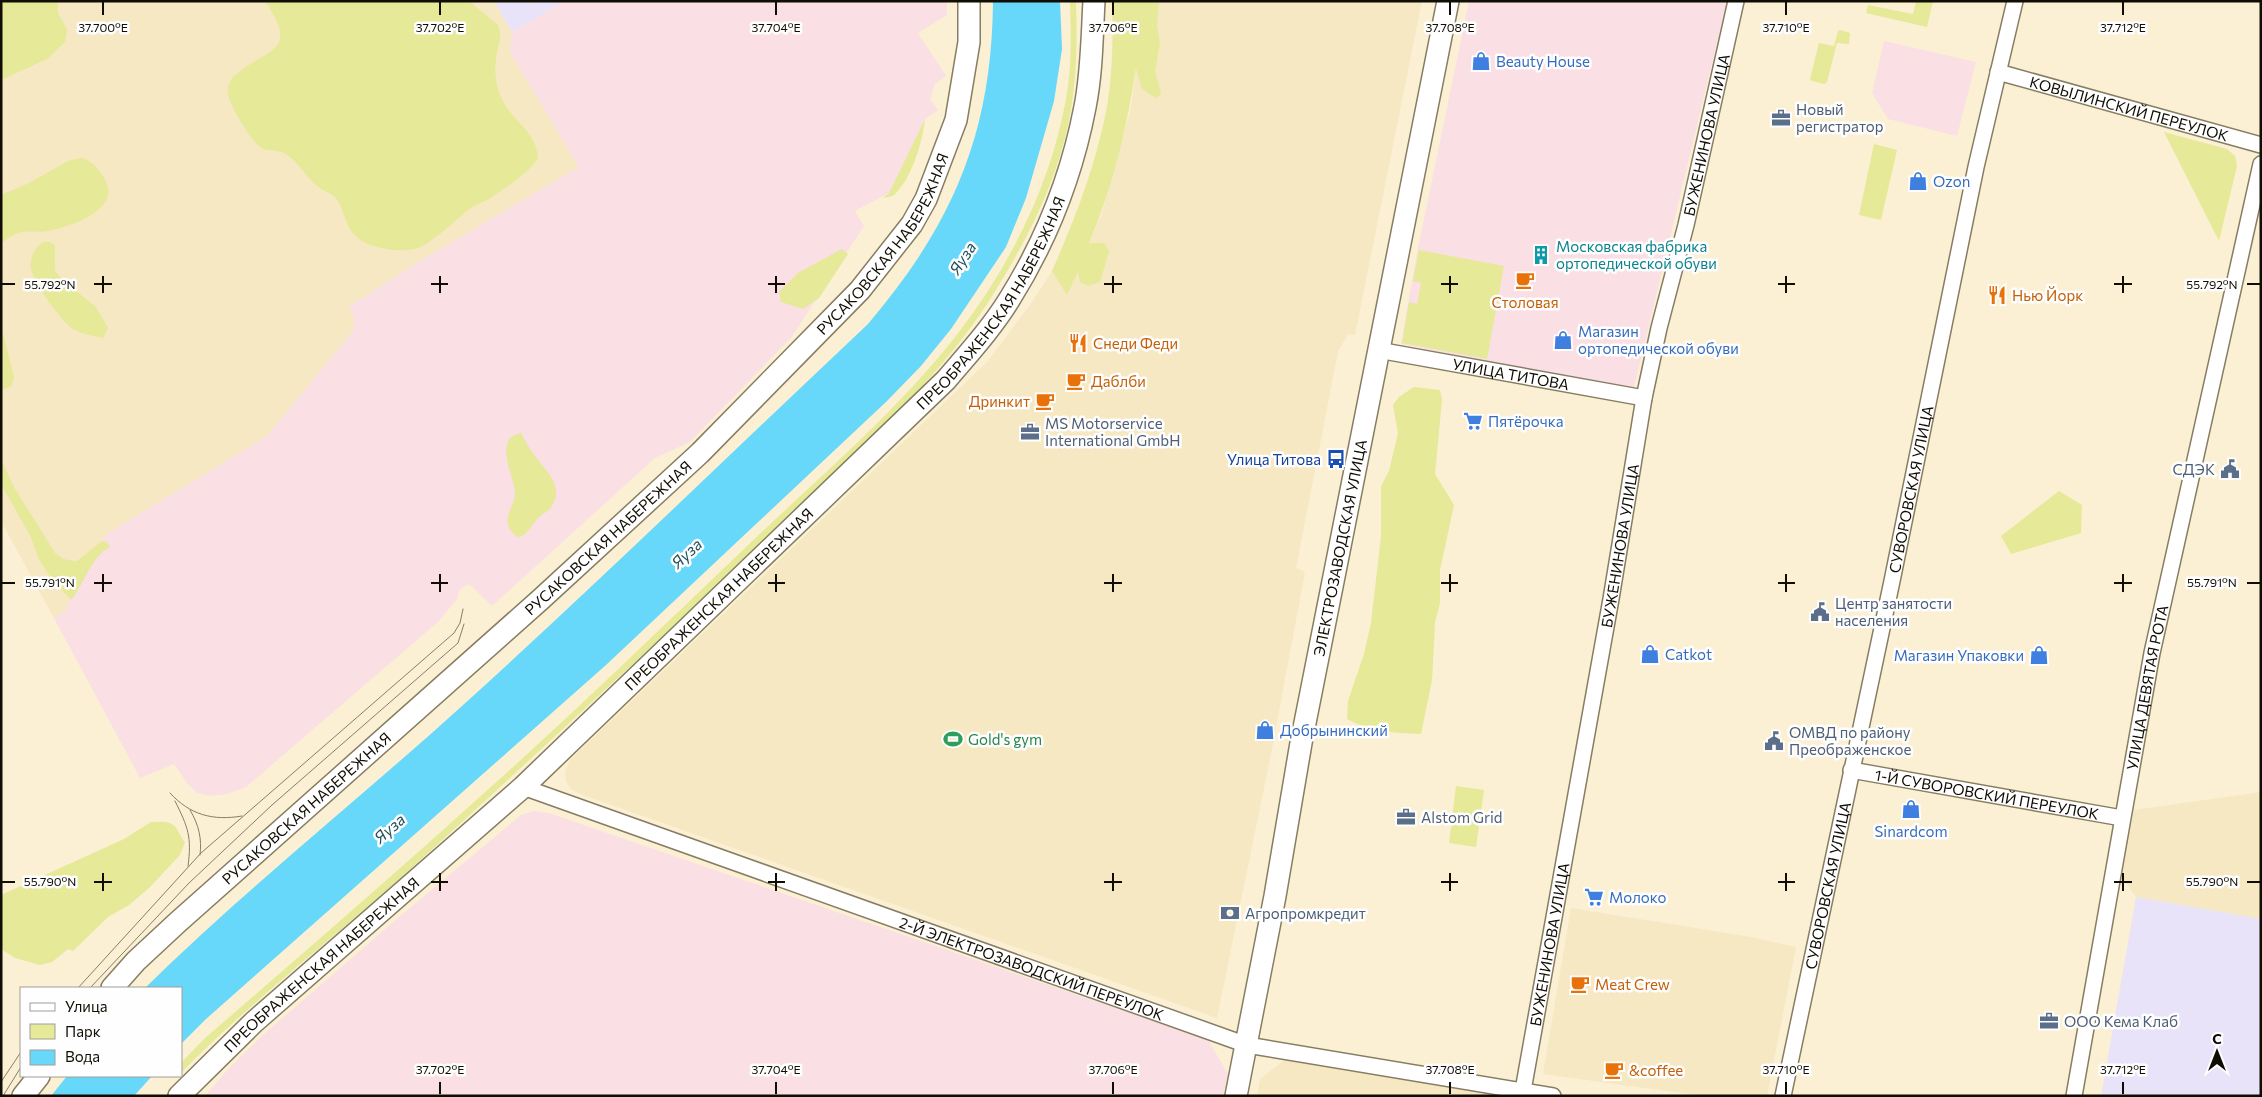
<svg xmlns="http://www.w3.org/2000/svg" width="2262" height="1097" font-family="Commissioner,sans-serif">
<style>
.built{fill:#f5e8c3}
.industrial{fill:#fadfe4}
.education{fill:#e8e3f9}
.green{fill:#e5e998}
.water{fill:#67d7fa}
.lines{fill:none;stroke-linecap:round;stroke-linejoin:round}
.street-casing{stroke:#867d62;stroke-width:18}
.secondary-casing{stroke:#867d62;stroke-width:24}
.street{stroke:#fff;stroke-width:15}
.secondary{stroke:#fff;stroke-width:21}
.tram{stroke:#857e6b;stroke-width:1}
.ticks{fill:none;stroke:#100d04;stroke-width:2}
.labels{text-anchor:middle;dominant-baseline:central;stroke-width:5;stroke-linejoin:round;paint-order:stroke}
.shop-label{font-size:15px;fill:#366cbe;stroke:#fefefe;text-anchor:start}
.street-label{font-size:15px;fill:#100d04;stroke:#fefefe}
.service-label{font-size:15px;fill:#4e5e75;stroke:#fefefe;text-anchor:start}
.culture-label{font-size:15px;fill:#0d838f;stroke:#fefefe;text-anchor:start}
.food-label{font-size:15px;fill:#c56008;stroke:#fefefe;text-anchor:start}
.transit-label{font-size:15px;fill:#164399;stroke:#fefefe;text-anchor:end}
.leisure-label{font-size:15px;fill:#27864d;stroke:#fefefe;text-anchor:start}
.water-label{font-size:16px;font-style:italic;fill:#20505f;stroke:#fefefe}
.ticks-label{font-size:12px;text-anchor:middle;fill:#100d04;stroke:#fefefe;stroke-width:5;stroke-linejoin:round;paint-order:stroke}
</style>
<rect width="100%" height="100%" fill="#fbf0d3"/>
<!-- built -->
<g class="built">
<path d="M1,1H494L512,32L510,52L580,167L425,258L350,306L353,314L354,330L267,436L107,534L73,582L67,611L54,618L1,521Z"/>
<path d="M1141,1H1422L1355,335L1348,334L1338,352L1296,568L1305,572L1272,749L1217,1018L580,794L571,789L566,781L565,772L570,760L988,361L1032,302L1052,271L1067,294L1102,213L1131,108L1140,37Z"/>
<path d="M2261,792V919L2136,897L2122,877L2134,810Z"/>
<path d="M1571,908L1751,937L1796,947L1767,1096H1703L1543,1074Z"/>
<path d="M1284,1060L1494,1095V1096H1257L1260,1079Z"/>
</g>
<!-- industrial -->
<g class="industrial">
<path d="M565,1H947V15L918,33L946,76L935,84L930,99L938,110L925,119L889,193L855,211L864,226L791,338L690,442L655,458L492,606L469,584L460,589L457,599L438,622L246,787L227,794L212,796L197,793L187,783L174,764L140,778L54,618L66,611L73,582L107,534L267,436L354,330L353,314L350,306L425,258L579,167L510,52L512,32Z"/>
<path d="M1469,1H1727L1633,392L1401,344L1418,248Z"/>
<path d="M1884,41L1976,62L1957,136L1888,119L1872,93Z"/>
<path d="M534,811L549,813L1208,1040L1228,1074L1223,1096H205L230,1067L262,1036L399,917L521,815Z"/>
</g>
<!-- education -->
<g class="education">
<path d="M494,1H565L512,32Z"/>
<path d="M2136,897L2261,919V1096H2101Z"/>
</g>
<!-- green -->
<g class="green">
<path d="M1,1H58V13L67,30L65,42L47,59L1,80Z"/>
<path d="M265,1H469L498,25C503,38 497,46 496,59C494,70 496,87 501,97C511,121 537,131 538,159C527,174 505,188 489,199C484,202 477,204 472,207C458,217 429,247 414,249C398,252 373,249 359,239C344,228 345,208 335,197C329,192 321,190 316,185C304,175 298,161 284,153C276,149 267,153 259,146C249,138 232,108 228,95C227,88 229,82 233,77C264,48 302,55 265,1Z"/>
<path d="M1070,1H1076C1077,33 1077,64 1073,95C1065,164 1033,230 997,288C940,383 851,456 772,532C649,650 524,766 397,881C325,945 248,1004 181,1073V1063L204,1039C301,955 398,871 493,785C578,709 660,629 743,550C827,469 929,386 991,286C1027,229 1054,166 1066,99C1072,67 1071,34 1070,1Z"/>
<path d="M1112,1H1159L1157,26L1160,43L1155,71L1161,94L1156,98L1142,89L1136,68C1127,127 1113,187 1089,243H1104L1109,251L1100,282L1088,286L1080,282L1078,271L1067,295L1052,271C1075,219 1095,167 1106,112C1113,76 1113,38 1112,1Z"/>
<path d="M1916,1H1933L1927,27L1866,13L1868,5L1913,14Z"/>
<path d="M1840,30L1850,33L1849,44L1837,43L1827,82L1824,84L1812,81L1810,79L1819,43L1834,46L1838,31Z"/>
<path d="M925,119C923,141 911,180 894,195C891,197 886,197 883,198L889,193Z"/>
<path d="M2164,132L2227,149L2235,156L2237,166L2219,241Z"/>
<path d="M1874,144L1897,150L1881,220L1859,215Z"/>
<path d="M81,158C91,160 97,167 102,175C127,208 72,226 49,231C39,233 28,230 18,233C12,235 6,240 1,243V195L27,184L68,161Z"/>
<path d="M43,242H49L55,245V271L63,281L95,306L108,328L103,338C94,336 81,334 73,329C61,321 34,283 31,269C29,259 35,247 43,242Z"/>
<path d="M842,249L848,254L819,298L803,309L781,302L779,292L798,273Z"/>
<path d="M1419,250L1504,266L1487,359L1402,343L1409,302L1417,304L1421,283L1413,281Z"/>
<path d="M1,326L14,377L11,387L1,390Z"/>
<path d="M1414,387L1440,390L1442,400L1435,474L1454,505L1440,570V603L1435,622L1432,680L1421,734C1394,733 1371,732 1347,719L1348,701L1364,654L1371,623L1381,536V486L1389,471L1398,433L1393,405L1399,397Z"/>
<path d="M521,433C525,440 528,447 533,453C543,469 564,483 553,504C550,510 544,513 539,517C531,525 529,535 517,537C497,521 515,509 515,492C513,474 493,438 521,433Z"/>
<path d="M1,460L15,489L55,553C62,559 68,561 77,561L102,541L107,542L110,547C90,558 85,583 71,600L49,575L39,559L30,535L1,484Z"/>
<path d="M2059,491L2082,505L2081,533L2011,554L2001,536Z"/>
<path d="M1456,786L1484,790L1476,847L1449,843Z"/>
<path d="M151,822C161,822 173,820 178,831C181,836 181,838 185,842L180,855L149,888L129,905L108,917L73,951L68,949L52,962L40,965L15,958L1,949V895L124,839Z"/>
</g>
<!-- water -->
<g class="water">
<path d="M993,1H1060L1062,49L1054,101L1026,198L1006,247L951,329L921,366L887,401L606,665L206,1019L181,1044V988H145C246,889 357,801 462,706C600,581 733,451 868,324C953,224 992,133 993,1Z"/>
<path d="M67,1076H152L134,1096H51Z"/>
</g>
<g class="lines">
<!-- street casing -->
<g class="street-casing">
<g id="street">
<path id="s1" d="M1998,72L2261,145"/>
<path id="s2" d="M1378,350L1644,398"/>
<path id="s3" d="M1851,770L2122,818"/>
<path id="s4" d="M523,787L1247,1045L1553,1096"/>
<path id="s5" d="M1522,1096L1611,599L1644,398L1659,328L1686,225L1736,1"/>
<path id="s6" d="M1783,1096L1892,581L1976,167L2015,1"/>
<path id="s7" d="M2074,1096L2152,653L2261,164"/>
</g>
</g>
<!-- secondary casing -->
<g class="secondary-casing">
<g id="secondary">
<path id="s8" d="M112,988L136,961L178,922L540,600L700,453L860,290L912,224L926,199L956,120L969,42V1"/>
<path d="M23,1096L39,1076"/>
<path id="s9" d="M179,1096L254,1022L523,787L946,380C968,354 991,329 1009,300C1046,241 1072,175 1085,107C1092,72 1092,36 1094,1"/>
<path id="s10" d="M1236,1096L1275,896L1301,743L1448,1"/>
</g>
</g>
<!-- street -->
<use href="#street" class="street"/>
<!-- secondary -->
<use href="#secondary" class="secondary"/>
<!-- tram -->
<g class="tram">
<path d="M170,793C190,815 213,821 242,816"/>
<path d="M175,801C188,827 192,837 188,866"/>
<path d="M190,810C199,825 202,839 200,855"/>
<path d="M78,988L201,853L454,633L460,623L463,609"/>
<path d="M90,988L189,883L272,805L458,643L464,624"/>
<path d="M1,1082L21,1052"/>
<path d="M3,1096L21,1067"/>
</g>
</g>
<!-- ticks -->
<path class="ticks" d="M103,2V15M440,2V15M776,2V15M1113,2V15M1450,2V15M1786,2V15M2123,2V15M103,276V293M440,276V293M776,276V293M1113,276V293M1450,276V293M1786,276V293M2123,276V293M2,284H15M94,284H112M431,284H448M768,284H785M1104,284H1122M1441,284H1458M1778,284H1795M2114,284H2132M2247,284H2260M103,574V592M440,574V592M776,574V592M1113,574V592M1450,574V592M1786,574V592M2123,574V592M2,583H15M94,583H112M431,583H448M768,583H785M1104,583H1122M1441,583H1458M1778,583H1795M2114,583H2132M2247,583H2260M103,873V891M440,873V891M776,873V891M1113,873V891M1450,873V891M1786,873V891M2123,873V891M2,882H15M94,882H112M431,882H448M768,882H785M1104,882H1122M1441,882H1458M1778,882H1795M2114,882H2132M2247,882H2260M440,1082V1094M776,1082V1094M1113,1082V1094M1450,1082V1094M1786,1082V1094M2123,1082V1094"/>
<!-- icons -->
<defs>
<g id="shop-bare" transform="scale(1.5)"><path d="M-5-2.5h2.3a2.7 3.5 0 0 1 5.4 0H5L5.5 6h-11ZM-1.5-2.5h3a1.5 2.3 0 0 0-3 0Z" fill="#3f7fe0" stroke="#fefefe" stroke-width="2.5" paint-order="stroke"/></g>
<g id="office-bare" transform="scale(1.5)"><path d="M-6-3h4V-5.5h4V-3h4V5H-6ZM-1-4.5V-3h2v-1.5ZM-6 0V1H6V0Z" fill="#5c6f8a" stroke="#fefefe" stroke-width="2.5" paint-order="stroke"/></g>
<g id="building-bare" transform="scale(1.5)"><path d="M-4-6H4V6H1V3H-1V6H-4ZM-2.5-4.3h1.7v1.8h-1.7ZM.8-4.3h1.7v1.8H.8ZM-2.5-1h1.7V.8h-1.7ZM.8-1h1.7V.8H.8Z" fill="#0f9aa8" stroke="#fefefe" stroke-width="2.5" paint-order="stroke"/></g>
<g id="cafe-bare" transform="scale(1.5)"><path d="M-5.5-4.5H6V0H3Q3 3.5 0 3.5H-2.5Q-5.5 3.5-5.5 0ZM3-3.2v2h1.7v-2ZM-6 4.5H4V6H-6Z" fill="#e8710a" stroke="#fefefe" stroke-width="2.5" paint-order="stroke"/></g>
<g id="restaurant-bare" transform="scale(1.5)"><path d="M-5-6h1v4h1v-4h1v4h1v-4h1v5L-1.5 .5V6h-2V.5L-5-1ZM5-6V6H3V1.5H1.5Q1.5-4 5-6Z" fill="#e8710a" stroke="#fefefe" stroke-width="2.5" paint-order="stroke"/></g>
<g id="supermarket-bare" transform="scale(1.5)"><path d="M-6-5.5h2.5l.6 2H6L4.5 2H-2.5L-4.4-4H-6ZM-1.5 3.2a1.3 1.3 0 1 0 .1 0ZM3 3.2a1.3 1.3 0 1 0 .1 0Z" fill="#3f7fe0" stroke="#fefefe" stroke-width="2.5" paint-order="stroke"/></g>
<g id="bus-bare" transform="scale(1.5)"><path d="M-5-6H5V4H4V6H2V4H-2V6H-4V4H-5ZM-3.5-4V0h7V-4ZM-3.5 1.2v1.5H-2V1.2ZM2 1.2v1.5H3.5V1.2Z" fill="#1a4fb4" stroke="#fefefe" stroke-width="2.5" paint-order="stroke"/></g>
<g id="civic-bare" transform="scale(1.5)"><path d="M-.6-6.5H3V-4.5H.6V-3L4-1V1h2V6H-6V1h2V-1L-.6-3ZM-1.2 2.5V6h2.4V2.5Z" fill="#5c6f8a" stroke="#fefefe" stroke-width="2.5" paint-order="stroke"/></g>
<g id="stadium-bare" transform="scale(1.5)"><path d="M0-5a6.5 5 0 1 0 0 10a6.5 5 0 1 0 0-10ZM-3.5-1.8h7v3.6h-7Z" fill="#2e9e5b" stroke="#fefefe" stroke-width="2.5" paint-order="stroke"/></g>
<g id="bank-bare" transform="scale(1.5)"><path d="M-6-4H6V4H-6ZM0-2.3a2.3 2.3 0 1 0 0 4.6a2.3 2.3 0 1 0 0-4.6Z" fill="#5c6f8a" stroke="#fefefe" stroke-width="2.5" paint-order="stroke"/></g>
</defs>
<g fill-rule="evenodd">
<use href="#shop-bare" x="1481" y="61"/>
<use href="#office-bare" x="1781" y="118"/>
<use href="#shop-bare" x="1918" y="181"/>
<use href="#building-bare" x="1541" y="255"/>
<use href="#cafe-bare" x="1525" y="280"/>
<use href="#restaurant-bare" x="1997" y="295"/>
<use href="#shop-bare" x="1563" y="340"/>
<use href="#restaurant-bare" x="1078" y="343"/>
<use href="#cafe-bare" x="1076" y="381"/>
<use href="#cafe-bare" x="1045" y="401"/>
<use href="#supermarket-bare" x="1473" y="421"/>
<use href="#office-bare" x="1030" y="432"/>
<use href="#bus-bare" x="1336" y="459"/>
<use href="#civic-bare" x="2230" y="469"/>
<use href="#civic-bare" x="1820" y="612"/>
<use href="#shop-bare" x="1650" y="654"/>
<use href="#shop-bare" x="2039" y="655"/>
<use href="#shop-bare" x="1265" y="730"/>
<use href="#stadium-bare" x="953" y="739"/>
<use href="#civic-bare" x="1774" y="741"/>
<use href="#shop-bare" x="1911" y="809"/>
<use href="#office-bare" x="1406" y="817"/>
<use href="#supermarket-bare" x="1594" y="897"/>
<use href="#bank-bare" x="1230" y="913"/>
<use href="#cafe-bare" x="1580" y="984"/>
<use href="#office-bare" x="2049" y="1021"/>
<use href="#cafe-bare" x="1614" y="1070"/>
</g>
<g class="labels">
<!-- shop labels -->
<g class="shop-label">
<text x="1496" y="61">Beauty House</text>
<text x="1933" y="181">Ozon</text>
<text x="1578" y="331">Магазин<tspan x="1578" dy="17">ортопедической обуви</tspan></text>
<text x="1488" y="421">Пятёрочка</text>
<text x="1665" y="654">Catkot</text>
<text x="2024" y="655" text-anchor="end">Магазин Упаковки</text>
<text x="1280" y="730">Добрынинский</text>
<text x="1911" y="831" text-anchor="middle">Sinardcom</text>
<text x="1609" y="897">Молоко</text>
</g>
<!-- street labels -->
<g class="street-label">
<text stroke="none"><textPath href="#s1" startOffset="136">КОВЫЛИНСКИЙ ПЕРЕУЛОК</textPath></text>
<text stroke="none"><textPath href="#s5" startOffset="979">БУЖЕНИНОВА УЛИЦА</textPath></text>
<text stroke="none"><textPath href="#s8" startOffset="1075">РУСАКОВСКАЯ НАБЕРЕЖНАЯ</textPath></text>
<text stroke="none"><textPath href="#s9" startOffset="1139">ПРЕОБРАЖЕНСКАЯ НАБЕРЕЖНАЯ</textPath></text>
<text stroke="none"><textPath href="#s2" startOffset="135">УЛИЦА ТИТОВА</textPath></text>
<text stroke="none"><textPath href="#s6" startOffset="620">СУВОРОВСКАЯ УЛИЦА</textPath></text>
<text stroke="none"><textPath href="#s8" startOffset="670">РУСАКОВСКАЯ НАБЕРЕЖНАЯ</textPath></text>
<text stroke="none"><textPath href="#s5" startOffset="559">БУЖЕНИНОВА УЛИЦА</textPath></text>
<text stroke="none"><textPath href="#s10" startOffset="558">ЭЛЕКТРОЗАВОДСКАЯ УЛИЦА</textPath></text>
<text stroke="none"><textPath href="#s9" startOffset="734">ПРЕОБРАЖЕНСКАЯ НАБЕРЕЖНАЯ</textPath></text>
<text stroke="none"><textPath href="#s7" startOffset="415">УЛИЦА ДЕВЯТАЯ РОТА</textPath></text>
<text stroke="none"><textPath href="#s3" startOffset="138">1-Й СУВОРОВСКИЙ ПЕРЕУЛОК</textPath></text>
<text stroke="none"><textPath href="#s8" startOffset="265">РУСАКОВСКАЯ НАБЕРЕЖНАЯ</textPath></text>
<text stroke="none"><textPath href="#s6" startOffset="215">СУВОРОВСКАЯ УЛИЦА</textPath></text>
<text stroke="none"><textPath href="#s5" startOffset="154">БУЖЕНИНОВА УЛИЦА</textPath></text>
<text stroke="none"><textPath href="#s9" startOffset="194">ПРЕОБРАЖЕНСКАЯ НАБЕРЕЖНАЯ</textPath></text>
<text stroke="none"><textPath href="#s4" startOffset="540">2-Й ЭЛЕКТРОЗАВОДСКИЙ ПЕРЕУЛОК</textPath></text>
</g>
<!-- service labels -->
<g class="service-label">
<text x="1796" y="109">Новый<tspan x="1796" dy="17">регистратор</tspan></text>
<text x="1045" y="423">MS Motorservice<tspan x="1045" dy="17">International GmbH</tspan></text>
<text x="2215" y="469" text-anchor="end">СДЭК</text>
<text x="1835" y="603">Центр занятости<tspan x="1835" dy="17">населения</tspan></text>
<text x="1789" y="732">ОМВД по району<tspan x="1789" dy="17">Преображенское</tspan></text>
<text x="1421" y="817">Alstom Grid</text>
<text x="1245" y="913">Агропромкредит</text>
<text x="2064" y="1021">ООО Кема Клаб</text>
</g>
<!-- culture labels -->
<g class="culture-label">
<text x="1556" y="246">Московская фабрика<tspan x="1556" dy="17">ортопедической обуви</tspan></text>
</g>
<!-- food labels -->
<g class="food-label">
<text x="2012" y="295">Нью Йорк</text>
<text x="1525" y="302" text-anchor="middle">Столовая</text>
<text x="1093" y="343">Снеди Феди</text>
<text x="1091" y="381">Даблби</text>
<text x="1030" y="401" text-anchor="end">Дринкит</text>
<text x="1595" y="984">Meat Crew</text>
<text x="1629" y="1070">&amp;coffee</text>
</g>
<!-- transit labels -->
<g class="transit-label">
<text x="1321" y="459">Улица Титова</text>
</g>
<!-- leisure labels -->
<g class="leisure-label">
<text x="968" y="739">Gold's gym</text>
</g>
<!-- water labels -->
<g class="water-label">
<text transform="translate(962 258) rotate(-57)">Яуза</text>
<text transform="translate(686 553) rotate(-43)">Яуза</text>
<text transform="translate(389 828) rotate(-41)">Яуза</text>
</g>
</g>
<g class="ticks-label">
<text x="103" y="32">37.700°E</text>
<text x="440" y="32">37.702°E</text>
<text x="776" y="32">37.704°E</text>
<text x="1113" y="32">37.706°E</text>
<text x="1450" y="32">37.708°E</text>
<text x="1786" y="32">37.710°E</text>
<text x="2123" y="32">37.712°E</text>
<text x="50" y="289">55.792°N</text>
<text x="2212" y="289">55.792°N</text>
<text x="50" y="587">55.791°N</text>
<text x="2212" y="587">55.791°N</text>
<text x="50" y="886">55.790°N</text>
<text x="2212" y="886">55.790°N</text>
<text x="440" y="1074">37.702°E</text>
<text x="776" y="1074">37.704°E</text>
<text x="1113" y="1074">37.706°E</text>
<text x="1450" y="1074">37.708°E</text>
<text x="1786" y="1074">37.710°E</text>
<text x="2123" y="1074">37.712°E</text>
</g>
<!-- border -->
<rect width="2262" height="1097" fill="none" stroke="#100d04" stroke-width="5"/>
<!-- legend -->
<rect x="20" y="987" width="162" height="90" fill="#fefefe" stroke="#9f9e9a"/>
<rect x="30" y="1003" width="25" height="8" fill="#ffffff" stroke="#9f9e9a"/>
<text x="65" y="1012" font-size="15" fill="#100d04">Улица</text>
<rect x="30" y="1024" width="25" height="15" fill="#e5e998" stroke="#9f9e9a"/>
<text x="65" y="1037" font-size="15" fill="#100d04">Парк</text>
<rect x="30" y="1050" width="25" height="15" fill="#67d7fa" stroke="#9f9e9a"/>
<text x="65" y="1062" font-size="15" fill="#100d04">Вода</text>
<!-- north arrow -->
<g transform="translate(2217 1052)" stroke="#fefefe" stroke-width="4" paint-order="stroke">
<path d="M0-4L9 19L0 12L-9 19Z" fill="#100d04"/>
<text y="-8" font-size="14" font-weight="bold" text-anchor="middle" fill="#100d04">С</text>
</g>
</svg>
